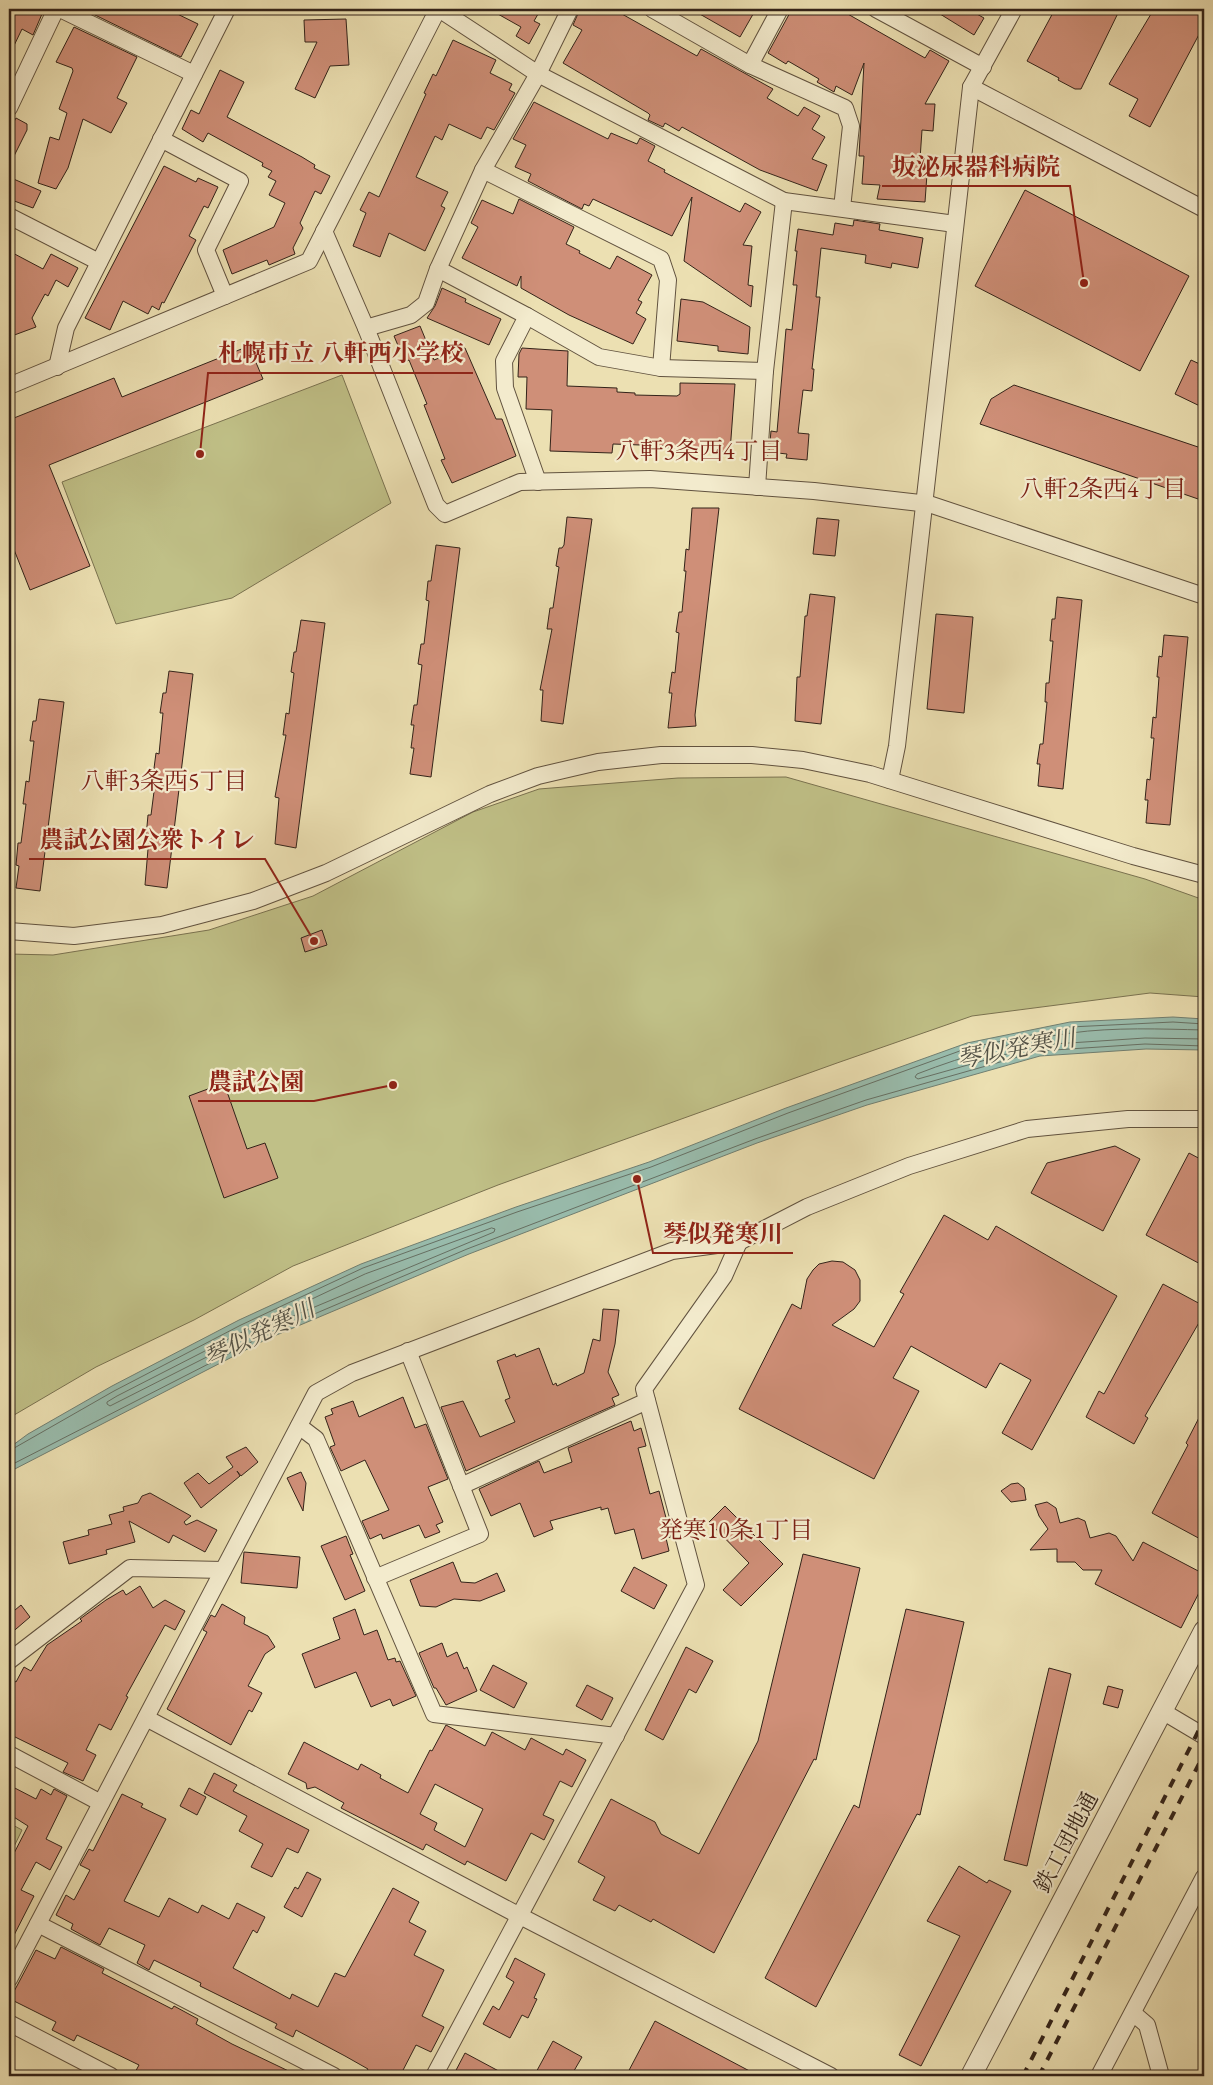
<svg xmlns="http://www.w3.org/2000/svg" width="1213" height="2085" font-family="'EB Garamond','Noto Serif JP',serif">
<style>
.green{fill:#c0c087;stroke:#7a7250}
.water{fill:#99bdae;stroke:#707f72}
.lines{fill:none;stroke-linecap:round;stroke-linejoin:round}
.shore{stroke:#667064;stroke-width:1}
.building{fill:#cf8f78;stroke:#332319;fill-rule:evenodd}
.minor-casing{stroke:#61523f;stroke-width:18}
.tertiary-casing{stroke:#61523f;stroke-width:22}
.minor{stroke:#f3ebcd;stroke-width:16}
.tertiary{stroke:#f3ebcd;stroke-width:20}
.rail{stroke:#332319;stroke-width:4;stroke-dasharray:9 9;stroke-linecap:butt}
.labels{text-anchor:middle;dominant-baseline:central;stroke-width:4.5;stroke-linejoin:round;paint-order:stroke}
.street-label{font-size:22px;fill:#332319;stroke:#f3ebcd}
.neighbourhood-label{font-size:24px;fill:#7a1f14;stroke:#f3ebcd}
.water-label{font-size:24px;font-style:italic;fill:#525146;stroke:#f3ebcd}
.leader{fill:none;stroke:#8f2418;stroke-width:2}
.callout-dot{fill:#8f2418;stroke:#f3ebcd;stroke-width:2}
.callout-label{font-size:24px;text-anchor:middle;font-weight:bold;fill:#8f2418;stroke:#f3ebcd;stroke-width:4.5;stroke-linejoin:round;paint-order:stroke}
</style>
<rect width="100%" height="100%" fill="#ece0b2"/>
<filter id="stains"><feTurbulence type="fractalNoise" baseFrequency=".004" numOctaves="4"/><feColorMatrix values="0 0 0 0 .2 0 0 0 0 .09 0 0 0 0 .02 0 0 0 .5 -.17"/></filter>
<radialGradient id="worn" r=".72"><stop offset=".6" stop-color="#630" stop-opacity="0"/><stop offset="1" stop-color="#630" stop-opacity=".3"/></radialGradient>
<!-- green -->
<g class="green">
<path d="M342,375L391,503L232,598L116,624L62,482Z"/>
<path d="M786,777L1145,879L1204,900V997L1150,993L972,1016L837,1063L498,1185L293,1266L194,1320L96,1367L9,1418V954L53,955L209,930L313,896L473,812L539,789L678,778Z"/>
<path d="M9,1823L22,1830L9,1857Z"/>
</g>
<!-- water -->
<path class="water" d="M1173,1017L1204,1019V1050L1146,1049L1040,1056L867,1105L757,1143L469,1254L267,1339L9,1472V1448L28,1434L112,1386L239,1320L361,1264L516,1207L649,1162L786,1108L967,1043L1070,1022Z"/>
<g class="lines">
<!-- shore -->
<g class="shore">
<path d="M1204,1030C1160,1029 1115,1027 1071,1033C1018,1040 966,1055 917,1074L915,1077L918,1079L1039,1045L1145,1038L1204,1039"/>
<path d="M492,1228L495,1229L494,1232L262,1329L110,1406L107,1404V1402L117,1396L244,1331L365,1274Z"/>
<path d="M9,1451L114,1391L241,1325L363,1268L517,1212L651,1167L788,1113L968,1048L1070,1027L1173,1022L1204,1024"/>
<path d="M9,1466L265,1335L467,1249L755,1139L866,1100L1039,1051L1145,1044L1204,1046"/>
</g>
</g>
<!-- building -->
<g class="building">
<path d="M9,9H31L42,14L33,35L22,29L9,56Z"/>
<path d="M96,9H167L198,24L181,57L93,14Z"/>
<path d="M489,9H541L534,21L540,24L529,44L516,36L521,27Z"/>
<path d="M580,9H613L697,56L701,49L773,89L767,98L798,116L804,107L820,116L812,129L825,137L812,159L827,165L817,191L760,170L682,127L679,131L665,123L663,127L648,120L650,115L648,113L563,63L582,30L573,25Z"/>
<path d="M691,9H756L740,37Z"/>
<path d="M792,9H839L925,58L930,50L949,61L925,104H935L933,131L922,130L919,174H927L925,202L877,199L880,185L862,184L864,156H859L864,63L852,95L836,86L834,92L817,82L819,79L788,61L786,64L768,53Z"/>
<path d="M932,9H968L984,18L974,35Z"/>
<path d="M1055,9H1120L1081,89H1075L1058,80L1059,78L1027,61Z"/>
<path d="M1154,9H1204V25L1150,127L1129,116L1138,99L1109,84Z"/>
<path d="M346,19L349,65L330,66L315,98L295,89L317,42H305L304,20Z"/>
<path d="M74,27L137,57L117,98L127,103L111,133L83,119L68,168L56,189L38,183L50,137L59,140L67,113L59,109L73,71L72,68L56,62Z"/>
<path d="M453,40L496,60L490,73L512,84L509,90L515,93L494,130L487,127L481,139L449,124L442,140L435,136L416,177L448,192L441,206L445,208L425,251L389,233L380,257L353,246L366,213L360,210L369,192L379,197L426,94L424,93L433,74L436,76Z"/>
<path d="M220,70L244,82L227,117L302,157L315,165L314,168L330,176L321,194L315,191L300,223L303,228L293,248L295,254L269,265L267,260L232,274L223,250L274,227L285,203L269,195L276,181L268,177L272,171L262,166L263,163L208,133L203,142L182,129L191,110L199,114Z"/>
<path d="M534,102L608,139L611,133L637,144L640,138L655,146L648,161L665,170L664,172L740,212L745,203L761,212L743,245L752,246L748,285L753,286L751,307L684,261L692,197L672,236L593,199L589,206L584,204L582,209L528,181L531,174L515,167L526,145L513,139Z"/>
<path d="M16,118L27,124V130L9,166V131Z"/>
<path d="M164,166L196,182L198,178L218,187L208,208L204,206L189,236L196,240L164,303L162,302L159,310L152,306L148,314L123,301L110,330L85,318Z"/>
<path d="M9,177L41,191L33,208L9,199Z"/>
<path d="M1025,190L1189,276L1140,371L975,286Z"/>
<path d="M519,199L574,227L566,244L580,251L579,253L610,269L617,256L652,275L638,300L642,302L636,313L646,319L633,344L569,315L521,288V276L517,286L462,258L478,227L471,223L482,200L513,214Z"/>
<path d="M854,220L880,224L879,230L923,238L918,268L892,263L891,268L865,263L866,255L821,248L816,297H820L812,369H814L812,391L803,390L798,433L809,434L807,460L786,458L787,454L769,452L771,431L777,432L786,329L792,330L797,285H793L797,251H795L798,229L833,235L835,223L853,226Z"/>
<path d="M9,251L43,269L51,254L78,268L68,287L56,280L48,296L45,294L32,318L36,327L9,337Z"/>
<path d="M442,288L466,299L465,302L501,319L489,345L427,318L435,306Z"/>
<path d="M681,299L703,302L750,327L748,354L718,351V346L677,341Z"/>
<path d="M420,326L434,360L465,348L496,419H502L516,456L452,483L441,460L445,459L424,405L427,404L409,360L405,362L394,336Z"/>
<path d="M249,346L263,379L49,465L90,566L30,590L9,537V420L114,378L122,397Z"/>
<path d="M522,348L568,351L567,386L617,388V392L635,393V395L677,396L680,394V383L735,384L730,452L668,449V446L613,444L612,453L550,451L552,410L526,409L527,377H518L519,354Z"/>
<path d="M1191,360L1204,366V408L1175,394Z"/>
<path d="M1014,385L1204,449V501L980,424L991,399Z"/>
<path d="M692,508H719L695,715L696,726L668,728L672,693H669L672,672L675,673L679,633L676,632L679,612H682L686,571H684L686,549L689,550Z"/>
<path d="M567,517L592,519L563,724L541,721L543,690H540L552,629H547L550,608H553L559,567L556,566L559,548H562L564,545Z"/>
<path d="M817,518L839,520L835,556L813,554Z"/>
<path d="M436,545L460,548L431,777L410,774L414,748H411L414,725H411L414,705H417L422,665L418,664L421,644H424L429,601L426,600L428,581H431Z"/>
<path d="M810,594L835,597L821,724L795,721L797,677H800L805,616H807Z"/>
<path d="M1057,597L1082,600L1063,789L1038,786L1040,764H1037L1040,744H1043L1047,702H1045L1046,683H1049L1053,641H1050L1052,619H1055Z"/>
<path d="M936,614L973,617L964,713L927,709Z"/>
<path d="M301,620L325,623L296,848L275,844L279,798L275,797L286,735H283L286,713L289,714L294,673L291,672L294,652H296Z"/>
<path d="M1164,635L1188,637L1170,825L1146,823L1148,800H1145L1147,779L1150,780L1154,738H1151L1153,717L1156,718L1159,677H1157L1159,656L1162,657Z"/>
<path d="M169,671L193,674L167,888L145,885L149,837H146L148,815H151L156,776H153L156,753L159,754L163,713H160L163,693H166Z"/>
<path d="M39,699L64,702L40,891L16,888L19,866L16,865L18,843H21L26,804H23L26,781L29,782L34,741H30L33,721H36Z"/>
<path d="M322,930L327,945L305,952L301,938Z"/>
<path d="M224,1083L247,1149L265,1143L278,1178L224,1198L189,1096Z"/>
<path d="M1115,1146L1140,1159L1103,1231L1031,1193L1047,1163Z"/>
<path d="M1189,1153L1204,1161V1266L1146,1235Z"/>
<path d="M944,1215L988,1240L996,1226L1117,1296L1032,1450L1002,1433L1031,1380L1000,1363L986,1388L911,1346L893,1378L919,1391L874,1479L739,1409L792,1304L801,1309L807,1279L813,1270L819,1264L832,1261L843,1262L855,1270L860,1280V1301L854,1309L832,1325L874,1347L904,1294L900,1292Z"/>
<path d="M1163,1284L1204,1306V1314L1145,1416L1148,1418L1134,1444L1086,1417L1099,1391L1104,1394Z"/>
<path d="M603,1309L619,1310L615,1344L608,1372L619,1395L612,1398L615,1405L466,1471L441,1407L463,1401L480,1437L515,1422L505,1400L510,1398L497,1361L515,1354L516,1357L539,1348L553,1385L556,1383L557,1386L584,1373L593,1339L600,1341Z"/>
<path d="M403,1397L415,1428L426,1424L448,1479L428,1487L443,1522L436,1525L440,1532L425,1538L419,1525L383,1539L381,1534L370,1539L362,1521L389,1510L365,1460L341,1471L330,1447L335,1445L325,1417L333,1414L331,1409L353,1401L359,1417Z"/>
<path d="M1204,1408V1541L1152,1513L1188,1445L1186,1443Z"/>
<path d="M631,1421L634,1431L641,1428L646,1446L638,1448L650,1494L659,1491L671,1537L666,1538L669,1551L642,1559L634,1529L615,1534L608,1508L601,1510V1507L550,1521L553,1529L534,1537L520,1503L491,1516L479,1489L539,1461L544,1473L572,1462L568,1448Z"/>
<path d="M246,1447L258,1462L241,1476L237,1471L240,1476L201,1508L184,1483L198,1473L209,1484L233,1467L226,1457Z"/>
<path d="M301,1472L306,1483L303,1511L287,1478Z"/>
<path d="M1018,1483L1024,1488L1026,1500L1011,1502L1001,1491L1011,1484Z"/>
<path d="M150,1493L191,1516L184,1522L186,1525L197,1520L217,1530L205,1552L173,1535L169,1543L129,1521L135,1542L106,1550L107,1554L69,1564L63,1542L89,1535L88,1530L112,1524L109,1515L124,1511L123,1507L138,1503L142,1496Z"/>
<path d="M1047,1502L1056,1508L1060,1523L1078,1518L1085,1521L1090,1538L1109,1533L1116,1536L1133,1561L1143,1542L1204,1574V1583L1181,1628L1095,1584L1102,1570H1083L1075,1562H1057V1549L1030,1550L1048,1529L1039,1516L1035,1505Z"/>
<path d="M725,1506L783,1564L741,1606L723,1590L749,1563L709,1522Z"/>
<path d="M346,1536L353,1554L350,1555L365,1591L345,1600L321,1546Z"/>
<path d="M244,1552L300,1557L297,1588L241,1583Z"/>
<path d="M803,1554L860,1568L816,1760L814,1759L714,1953L653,1919L651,1922L619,1905L615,1911L593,1900L605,1877L578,1862L611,1799L655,1822L661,1834L699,1854L758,1741Z"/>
<path d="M453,1562L461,1582L475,1583L497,1573L505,1591L480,1601L454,1599L436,1607L420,1606L410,1580Z"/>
<path d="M634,1567L667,1585L654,1609L621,1591Z"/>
<path d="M140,1586L153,1608L165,1600L185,1611L175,1630L165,1625L126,1696L128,1697L111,1730L99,1724L86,1750L96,1755L83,1781L63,1772L68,1763L9,1734V1678L16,1682L24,1667L31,1671L47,1645L82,1621L80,1619L106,1600L123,1590L126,1595Z"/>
<path d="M222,1604L245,1617L244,1624L268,1636L275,1647L265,1654L248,1686L262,1693L252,1712L249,1710L231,1745L167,1709L207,1632L203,1630L211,1615L215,1617Z"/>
<path d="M21,1605L30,1617L9,1635V1615Z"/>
<path d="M355,1609L364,1635L377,1630L388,1660L395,1658L396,1662L400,1661L416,1696L393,1706L390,1699L371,1707L356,1672L315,1688L302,1654L340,1639L333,1618Z"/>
<path d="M906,1609L964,1622L920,1815L917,1814L816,2007L765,1978L854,1805L859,1808Z"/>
<path d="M442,1643L447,1657L457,1652L464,1669L467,1667L477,1691L446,1705L436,1688H434L419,1653Z"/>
<path d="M686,1647L713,1661L696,1693L689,1689L663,1740L645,1730Z"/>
<path d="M493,1665L527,1683L514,1708L480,1690Z"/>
<path d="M1049,1668L1071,1674L1027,1866L1004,1860Z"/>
<path d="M587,1685L613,1698L602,1720L576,1706Z"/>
<path d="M1108,1686L1123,1690L1118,1708L1103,1704Z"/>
<path d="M446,1725L485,1746L492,1732L525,1750L531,1738L563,1755L566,1749L586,1760L572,1787L560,1781L543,1815L554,1820L544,1840L531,1833L506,1881L467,1861L465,1865L426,1844L423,1850L341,1808L344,1803L315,1787L307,1789L306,1783L288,1774L304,1742L358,1770L361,1764L381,1775L380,1778L408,1793L430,1750L432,1751ZM435,1784L483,1809L465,1847L434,1830L437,1823L420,1814Z"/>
<path d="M214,1773L237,1785L233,1791L309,1830L298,1853L287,1848L272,1877L251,1867L263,1844L239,1831L247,1816L204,1793Z"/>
<path d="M9,1785L36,1799L41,1789L51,1795L54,1789L67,1796L46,1839L62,1847L50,1870L36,1862L21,1890L34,1896L9,1945V1863L28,1826L9,1814Z"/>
<path d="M189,1788L206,1797L197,1815L180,1806Z"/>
<path d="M122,1794L143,1804L141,1807L166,1819L124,1901L159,1917L169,1898L198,1913L202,1905L229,1919L237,1903L265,1917L257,1933L253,1930L233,1968L290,1999L292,1994L318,2007L335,1973L345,1977L393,1888L419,1902L409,1922L426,1931L414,1955L444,1970L422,2016L444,2027L431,2052L416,2045L400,2076H364L368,2069L345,2056L296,2030L293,2037L275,2028L277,2024L200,1986L201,1983L154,1960L149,1970L137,1963L145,1945L109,1928L100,1945L71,1929L73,1924L56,1915L66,1895L74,1900L90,1870L80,1865L89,1849L93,1851Z"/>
<path d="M959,1866L987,1883L989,1880L1011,1891L921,2066L899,2055L960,1936L927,1921Z"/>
<path d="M307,1872L321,1879L302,1917L284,1907L295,1887L298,1889Z"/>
<path d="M61,1947L104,1969L102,1973L172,2009L174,2006L198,2019L196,2024L232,2044L299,2076H133L139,2065L77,2035L74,2041L52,2030L56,2022L10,1999L36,1950L55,1959Z"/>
<path d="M515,1958L545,1974L534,1998L537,1999L528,2018L522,2015L510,2038L483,2024L493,2006L499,2010L514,1982L506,1977Z"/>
<path d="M655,2021L759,2076H626Z"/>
<path d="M553,2041L582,2057L571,2076H534Z"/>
<path d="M465,2053L508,2076H453Z"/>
</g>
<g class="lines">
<!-- minor casing -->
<g class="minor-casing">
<g id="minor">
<path d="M60,9L194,74"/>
<path d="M439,9L538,74L784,201L955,224"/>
<path d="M570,9L538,74L483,170L438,269L527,316L599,357L661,368L765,371"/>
<path d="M652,9L750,65L845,108L851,126L842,208"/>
<path d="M876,9L983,67"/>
<path d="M750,65L780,9"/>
<path d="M971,87L1204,209"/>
<path d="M9,108L56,9"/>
<path d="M161,139L240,181L206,250L225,296"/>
<path d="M483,170L661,259L668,280L661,368"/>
<path d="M9,216L99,262"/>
<path d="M324,231L366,328L436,505L445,514L520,482L650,479L814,491L929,504L1204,596"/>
<path d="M527,316L504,361L505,388L538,482"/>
<path d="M366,328L411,315L426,303L438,269"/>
<path d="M57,367L66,328L227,9"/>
<path d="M9,386L309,261L438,9"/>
<path d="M757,487L765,371L784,201"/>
<path d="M890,780L897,746L971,87L1014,9"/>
<path d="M9,931L74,936L162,925L253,901L326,873L490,794L538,776L598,762L661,755H752L803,760L870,774L1133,856L1204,875"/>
<path d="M299,1426L316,1439L434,1714L616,1736"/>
<path d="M461,1486L647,1401"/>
<path d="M375,1578L480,1534L408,1351"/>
<path d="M9,1661L130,1568L223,1570"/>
<path d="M1162,1711L1204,1736"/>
<path d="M146,1718L520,1916L831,2076"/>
<path d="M9,1754L101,1803"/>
<path d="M38,1924L334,2076"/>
<path d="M9,1979L316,1393L352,1373L672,1251L739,1242L807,1207L909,1166L1027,1129L1128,1119H1204"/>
<path d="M1133,2013L1147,2025L1161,2076"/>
<path d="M9,2023L111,2076"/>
<path d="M434,2076L696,1585L644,1389L724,1276L739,1242"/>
<path d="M1099,2076L1204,1877"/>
</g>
</g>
<!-- tertiary casing -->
<g class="tertiary-casing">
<path id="tertiary" d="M971,2076L1204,1631"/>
</g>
<!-- minor -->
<use href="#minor" class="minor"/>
<!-- tertiary -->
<use href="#tertiary" class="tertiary"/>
<!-- rail -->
<g class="rail">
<path d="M1023,2076L1204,1720"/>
<path d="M1039,2076L1204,1754"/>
</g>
</g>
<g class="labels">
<!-- street labels -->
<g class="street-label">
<text transform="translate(1066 1842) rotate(-62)">鉄工団地通</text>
</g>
<!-- neighbourhood labels -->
<g class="neighbourhood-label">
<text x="699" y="450">八軒3条西4丁目</text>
<text x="1103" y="488">八軒2条西4丁目</text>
<text x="164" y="780">八軒3条西5丁目</text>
<text x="736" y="1529">発寒10条1丁目</text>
</g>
<!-- water labels -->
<g class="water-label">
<text transform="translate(1016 1048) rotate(-11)">琴似発寒川</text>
<text transform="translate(259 1333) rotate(-26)">琴似発寒川</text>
</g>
</g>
<!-- callouts -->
<path class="leader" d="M1084 283L1070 186H882M200 454L208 373H473M314 941L265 859H29M393 1085L314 1101H198M637 1179L653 1253H793"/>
<g class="callout-dot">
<circle cx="1084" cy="283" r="5"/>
<circle cx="200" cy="454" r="5"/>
<circle cx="314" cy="941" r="5"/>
<circle cx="393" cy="1085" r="5"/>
<circle cx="637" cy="1179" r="5"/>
</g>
<g class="callout-label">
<text x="976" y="175">坂泌尿器科病院</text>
<text x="341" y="361">札幌市立 八軒西小学校</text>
<text x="147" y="848">農試公園公衆トイレ</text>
<text x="256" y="1090">農試公園</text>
<text x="723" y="1242">琴似発寒川</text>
</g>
<!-- margin -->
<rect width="1213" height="2085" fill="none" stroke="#ece0b2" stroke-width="30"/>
<rect x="10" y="10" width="1193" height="2065" fill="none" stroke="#332319" stroke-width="2.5"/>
<rect x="15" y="15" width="1183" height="2055" fill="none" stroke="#332319"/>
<rect width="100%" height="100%" filter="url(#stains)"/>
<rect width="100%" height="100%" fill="url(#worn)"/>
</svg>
